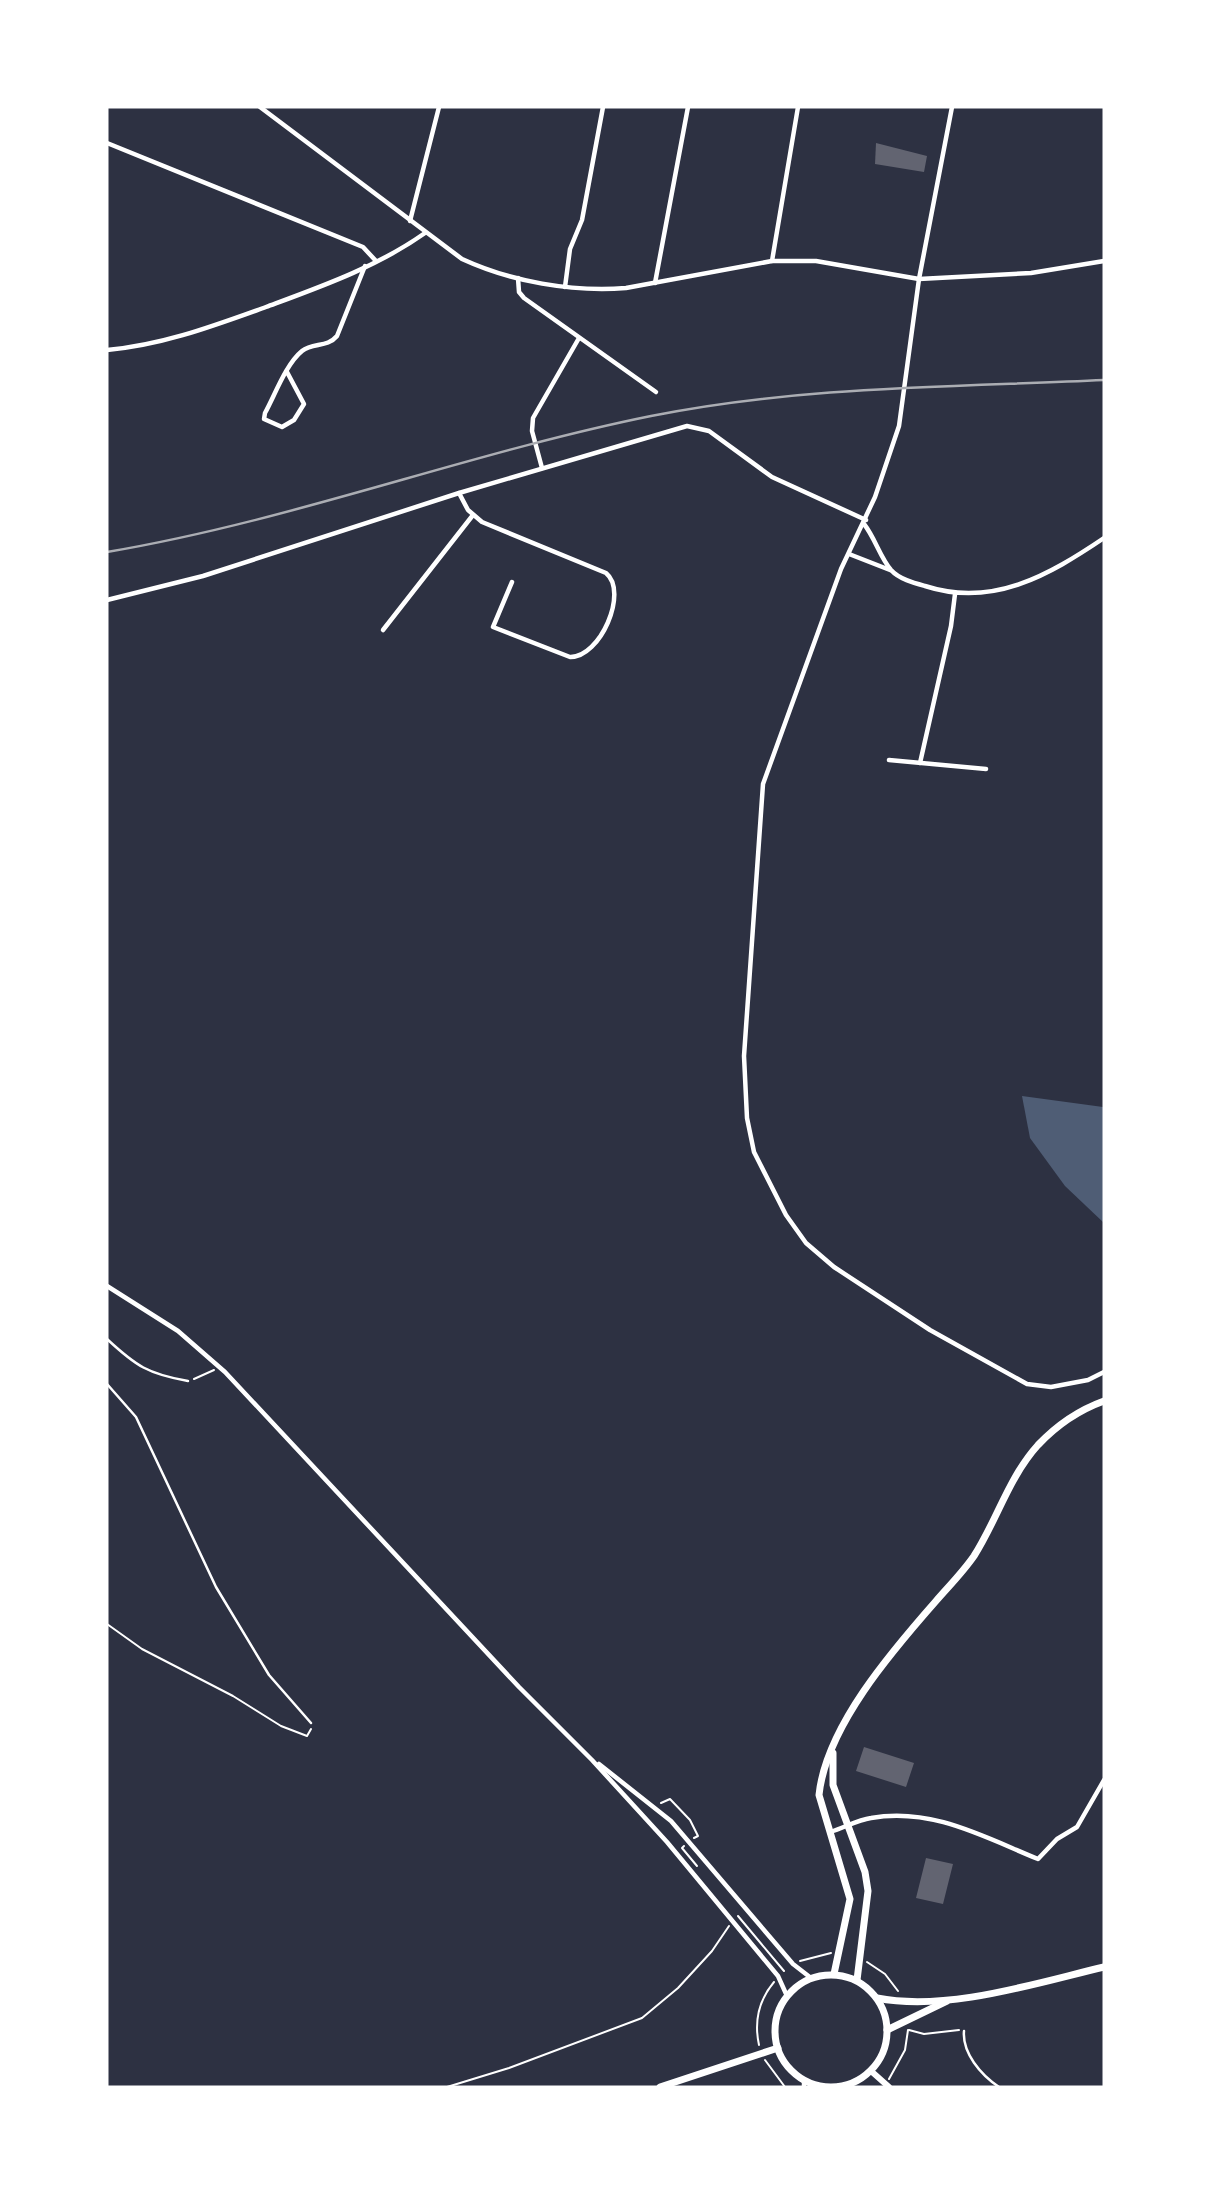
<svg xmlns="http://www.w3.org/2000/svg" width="1211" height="2194" font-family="Arial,sans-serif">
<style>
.water{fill:#4f5d75}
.building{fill:#626471}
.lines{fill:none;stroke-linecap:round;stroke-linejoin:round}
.path{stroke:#fff;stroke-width:2}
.service{stroke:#fff;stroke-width:2.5}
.minor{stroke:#fff;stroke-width:4.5}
.tertiary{stroke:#fff;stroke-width:6}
.secondary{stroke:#fff;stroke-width:7}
.rail{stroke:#abadb3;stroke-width:2.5}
</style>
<rect width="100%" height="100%" fill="#2d3142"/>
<!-- water -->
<path class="water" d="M1022,1096L1103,1107L1104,1223L1065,1186L1030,1138Z"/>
<!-- building -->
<g class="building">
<path d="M876,143L927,156L924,172L875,164Z"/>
<path d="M864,1747L914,1763L906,1787L856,1771Z"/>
<path d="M926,1858L953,1864L943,1904L916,1898Z"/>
</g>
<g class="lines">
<!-- path -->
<g class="path">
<path d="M194,1379L214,1370"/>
<path d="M107,1624L142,1649L233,1696L281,1726L307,1736L311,1729"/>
<path d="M661,1803L670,1799L690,1820L698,1836L694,1838"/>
<path d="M684,1846L682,1848L697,1866"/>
<path d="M738,1916L784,1971"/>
<path d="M800,1961L831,1953"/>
<path d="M867,1962L885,1974L898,1991"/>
<path d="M909,2030L924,2034L959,2030"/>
<path d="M759,2045C754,2022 759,2000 774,1982"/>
<path d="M765,2060L785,2087"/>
<path d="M889,2079L905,2050L908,2030"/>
<path d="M447,2087L509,2068L642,2018L678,1988L712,1951L729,1926"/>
</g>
<!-- service -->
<g class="service">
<path d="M107,1339C136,1366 148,1374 188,1381"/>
<path d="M107,1384L136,1417L216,1587L269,1675L311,1723"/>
<path d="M964,2031C962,2053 981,2075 999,2087"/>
</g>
<!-- minor -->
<g class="minor">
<path d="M260,107L462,259C512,282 571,292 626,288L772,261H816L919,279L1031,273L1104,261"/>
<path d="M952,107L919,279L899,426L875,497L841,569L763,784L744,1056L747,1118L754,1152L786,1215L806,1243L834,1267L930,1330L1027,1384L1051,1387L1088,1380L1104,1372"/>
<path d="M107,143L363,247L376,261"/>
<path d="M410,221L439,107"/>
<path d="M772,261L798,107"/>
<path d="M518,278L519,292L524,298L656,392"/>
<path d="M655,283L688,107"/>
<path d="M565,287L570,249L582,220L603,107"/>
<path d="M107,350C163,345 213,326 266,307C320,287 377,267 425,233"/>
<path d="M287,372L304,404L294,420L282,427L264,419L265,413C275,395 286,364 302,351C313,342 327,348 337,336L365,266"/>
<path d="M542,468L532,431L533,418L579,338"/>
<path d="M459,493L468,510L482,522L606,573C629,592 600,658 570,657L493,627L512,582"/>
<path d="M864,524C875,538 880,557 891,570C899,579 914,583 925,586C993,608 1049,575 1104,538"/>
<path d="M849,554L890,570"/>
<path d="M107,600L203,576L459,493L687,426L709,431L772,477L866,520"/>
<path d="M383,630L473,515"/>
<path d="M889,760L986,769"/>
<path d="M920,763L951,626L955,594"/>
<path d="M107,1286L178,1331L225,1372L519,1687L592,1760L667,1842L778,1976L787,1996"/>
<path d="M599,1764L671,1821L793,1964L811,1978"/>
<path d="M830,1832C844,1828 857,1820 871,1818C931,1807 984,1837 1038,1859L1057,1839L1077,1827L1104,1780"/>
<path d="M804,2080V2087"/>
<path d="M837,2087L838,2086"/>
</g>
<!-- tertiary -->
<path class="tertiary" d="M871,2071L889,2087"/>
<!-- secondary -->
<g class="secondary">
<path d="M833,1753V1785L865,1872L868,1891L857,1980"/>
<path d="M834,1974L850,1899L819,1795C826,1727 892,1651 936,1601C949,1586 963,1572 974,1556C997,1520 1009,1477 1038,1445C1056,1426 1079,1410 1104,1401"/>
<circle cx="831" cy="2031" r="56"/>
<path d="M877,1998C947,2012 1036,1983 1104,1967"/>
<path d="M887,2030L947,2001"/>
<path d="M660,2087L778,2048"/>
</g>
<!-- rail -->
<path class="rail" d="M107,552C291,521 468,453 651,416C800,386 953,387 1104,380"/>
</g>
<!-- border -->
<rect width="1211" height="2194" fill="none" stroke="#ffffff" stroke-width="217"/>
</svg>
